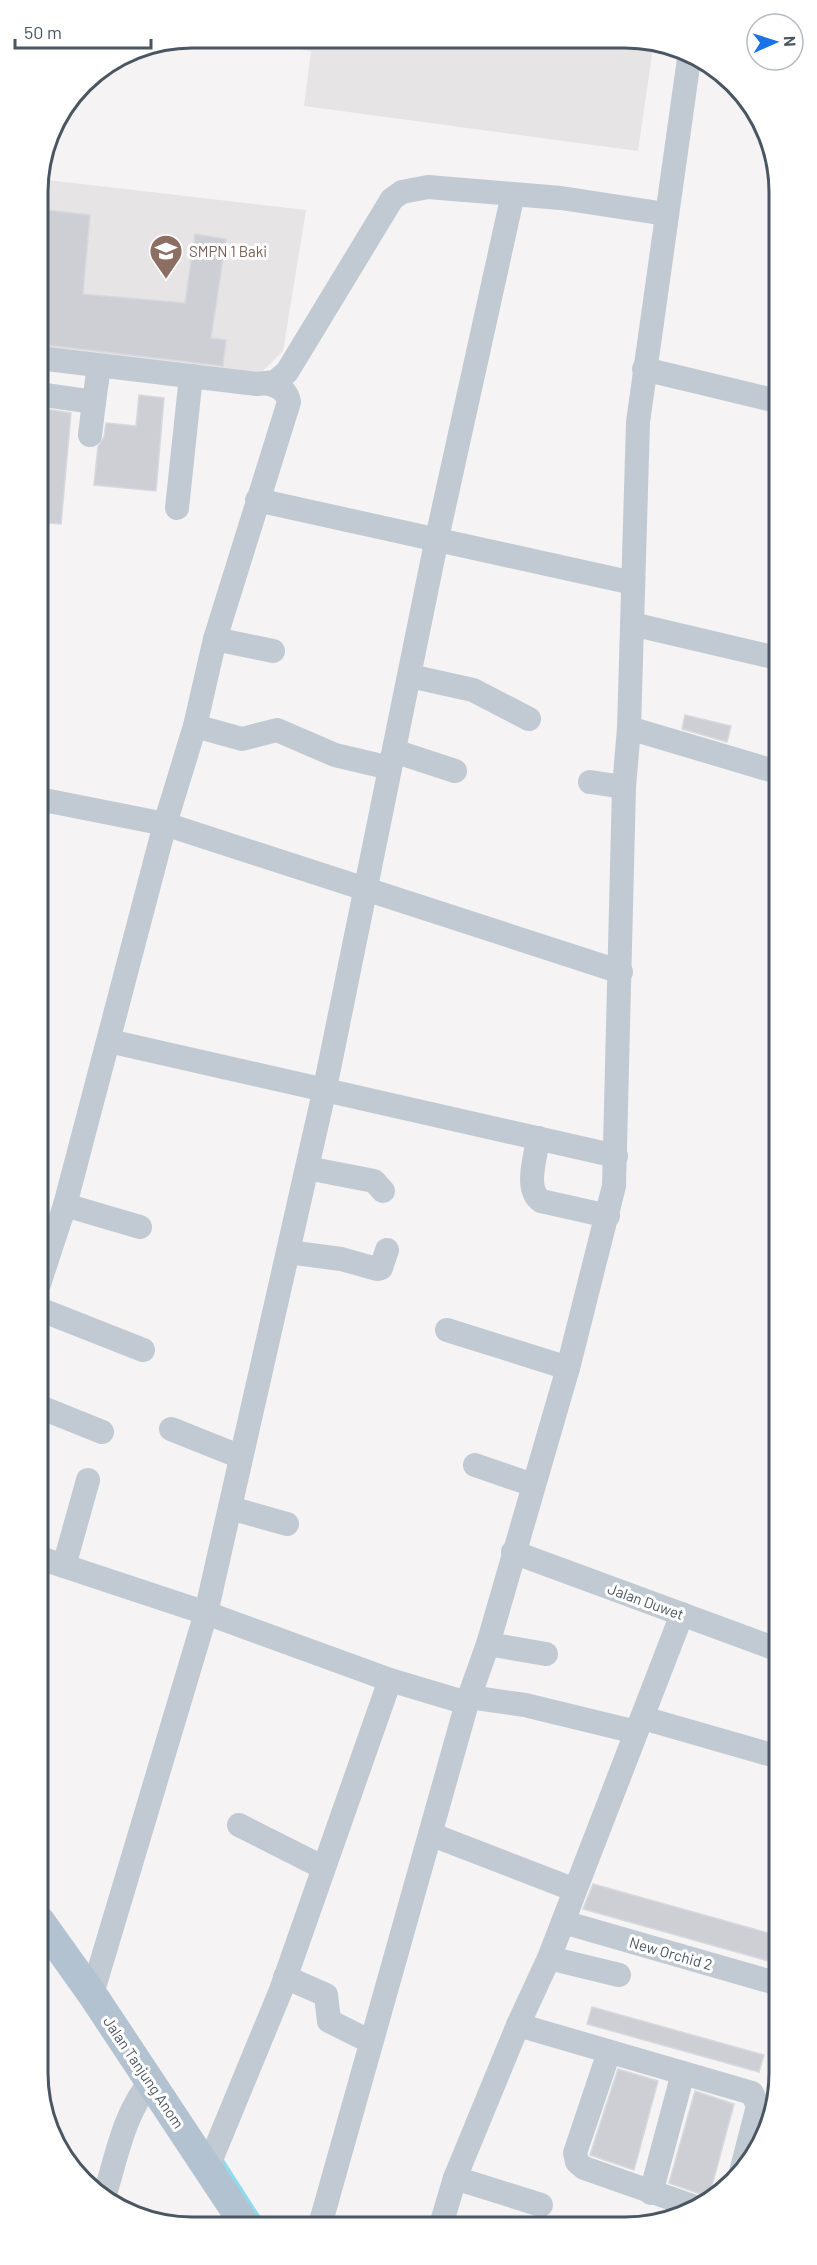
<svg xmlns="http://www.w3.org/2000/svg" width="817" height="2265" font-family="Barlow,sans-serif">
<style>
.education{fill:#e6e4e5}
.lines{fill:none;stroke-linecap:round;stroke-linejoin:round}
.stream{stroke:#90daee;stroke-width:5}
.building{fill:#cdcfd5;stroke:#d7d9de;stroke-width:1.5}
.minor{stroke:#c1cad2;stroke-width:24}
.major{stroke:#b3c2d1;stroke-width:30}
.labels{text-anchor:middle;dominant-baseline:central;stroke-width:6;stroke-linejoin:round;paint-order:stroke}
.education-label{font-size:15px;fill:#785e54;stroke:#fff;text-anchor:start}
.street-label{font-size:15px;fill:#4a5661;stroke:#fff}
.rim{fill:none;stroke:#4a5661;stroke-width:3}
</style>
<rect width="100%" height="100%" fill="#f5f3f3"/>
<!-- education -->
<g class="education">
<path d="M222,38L654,41L638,151L304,106L311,51Z"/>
<path d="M39,179L306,210L283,351L261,373L38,350Z"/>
</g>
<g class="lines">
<!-- stream -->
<path class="stream" d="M222,2161L263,2225"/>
</g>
<!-- building -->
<g class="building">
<path d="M38,209L90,215L83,294L185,303L195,234L226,239L211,338L226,340L223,366L38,344Z"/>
<path d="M139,395L164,398L156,491L94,485L98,446L104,437L106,423L136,426Z"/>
<path d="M38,408L71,413L61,524L38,522Z"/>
<path d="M685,715L731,726L727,742L682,729Z"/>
<path d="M593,1884L779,1936V1964L583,1909Z"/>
<path d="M592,2007L764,2055L759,2072L587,2024Z"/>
<path d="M618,2069L658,2081L634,2170L590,2155Z"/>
<path d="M695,2091L734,2104L709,2197L669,2183Z"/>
</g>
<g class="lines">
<!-- minor -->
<g class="minor">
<path d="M38,358L257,384L275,382L287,372L392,199L402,192L428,187L561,198L666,214"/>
<path d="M644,369L777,401"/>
<path d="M38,394L94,402L99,366"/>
<path d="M90,435L94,402"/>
<path d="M257,500L633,583"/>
<path d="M177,508L191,376"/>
<path d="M632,624L777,658"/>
<path d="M215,639L273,651"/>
<path d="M410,676L473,690L529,719"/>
<path d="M195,726L242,739L277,730L335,755L390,768"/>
<path d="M629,728L777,772"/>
<path d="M394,751L455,771"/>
<path d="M590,782L624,787"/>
<path d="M39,799L165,824L621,972"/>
<path d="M109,1041L616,1156"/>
<path d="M538,1138C536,1157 524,1189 541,1201L608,1216"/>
<path d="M307,1168L374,1181L383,1191"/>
<path d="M65,1205L140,1227"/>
<path d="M288,1252L341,1259L377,1269L381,1268L387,1250"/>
<path d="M39,1284L65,1205L165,824L195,726L215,639L289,402C287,391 279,386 269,384"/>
<path d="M39,1309L143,1350"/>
<path d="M447,1330L568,1368"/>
<path d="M40,1407L102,1432"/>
<path d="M171,1429L241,1457"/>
<path d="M475,1465L533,1485"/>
<path d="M230,1508L287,1524"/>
<path d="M513,1552L779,1650"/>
<path d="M40,1558L206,1613L390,1680L467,1703"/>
<path d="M64,1566L88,1480"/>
<path d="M488,1644L546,1654"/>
<path d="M469,1697L525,1705L636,1732"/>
<path d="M643,1718L779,1757"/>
<path d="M239,1825L322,1867"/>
<path d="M430,1834L575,1890"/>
<path d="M563,1922L779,1984"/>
<path d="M549,1958L619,1975"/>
<path d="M285,1977L326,1995L329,2021L371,2042"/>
<path d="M92,1994L206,1613L325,1088L437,538L513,194"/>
<path d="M518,2025L752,2093L758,2106L740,2176"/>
<path d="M609,2052L575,2153L577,2162L584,2168L698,2208"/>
<path d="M208,2167L281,1990L390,1680"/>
<path d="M455,2178L541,2205"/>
<path d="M651,2193L683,2073"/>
<path d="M105,2194C117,2155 124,2113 151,2081"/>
<path d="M320,2225L467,1703L488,1644L568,1368L614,1186L624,787L629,728L638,422L689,59"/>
<path d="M441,2225L455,2178L518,2025L549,1958L682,1614"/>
</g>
<!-- major -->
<path class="major" d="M40,1921L92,1994L245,2225"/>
</g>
<!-- icons -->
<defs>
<g id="school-pin" transform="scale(1.725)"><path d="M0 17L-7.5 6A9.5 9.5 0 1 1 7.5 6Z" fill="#8d6e63" stroke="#fff"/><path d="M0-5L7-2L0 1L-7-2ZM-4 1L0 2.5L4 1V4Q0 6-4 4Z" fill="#fff"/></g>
</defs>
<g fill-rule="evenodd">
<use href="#school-pin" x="166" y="251"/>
</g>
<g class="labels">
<!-- education labels -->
<g class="education-label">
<text x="189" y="251">SMPN 1 Baki</text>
</g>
<!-- street labels -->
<g class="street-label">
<text transform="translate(646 1601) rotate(20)">Jalan Duwet</text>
<text transform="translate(671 1953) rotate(16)">New Orchid 2</text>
<text transform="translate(144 2072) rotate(56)">Jalan Tanjung Anom</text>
</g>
</g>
<!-- crop -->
<path d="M0 0H817V2265H0ZM192 48H625A144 144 0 0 1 769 192V2073A144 144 0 0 1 625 2217H192A144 144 0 0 1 48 2073V192A144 144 0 0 1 192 48Z" fill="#fff" fill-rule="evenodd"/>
<path class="rim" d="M192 48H625A144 144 0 0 1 769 192V2073A144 144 0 0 1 625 2217H192A144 144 0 0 1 48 2073V192A144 144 0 0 1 192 48Z"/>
<!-- north arrow -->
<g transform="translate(775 42) rotate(87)"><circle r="28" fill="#ffffff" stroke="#b7bbc0" stroke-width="1.5"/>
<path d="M0-4.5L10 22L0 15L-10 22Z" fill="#1a73e8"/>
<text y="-9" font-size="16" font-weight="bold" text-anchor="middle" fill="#4a5661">N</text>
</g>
<!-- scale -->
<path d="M15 39v9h136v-9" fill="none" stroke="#4a5661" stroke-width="3"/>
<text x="24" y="39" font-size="18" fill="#4a5661" stroke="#ffffff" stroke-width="4.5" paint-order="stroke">50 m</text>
</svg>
